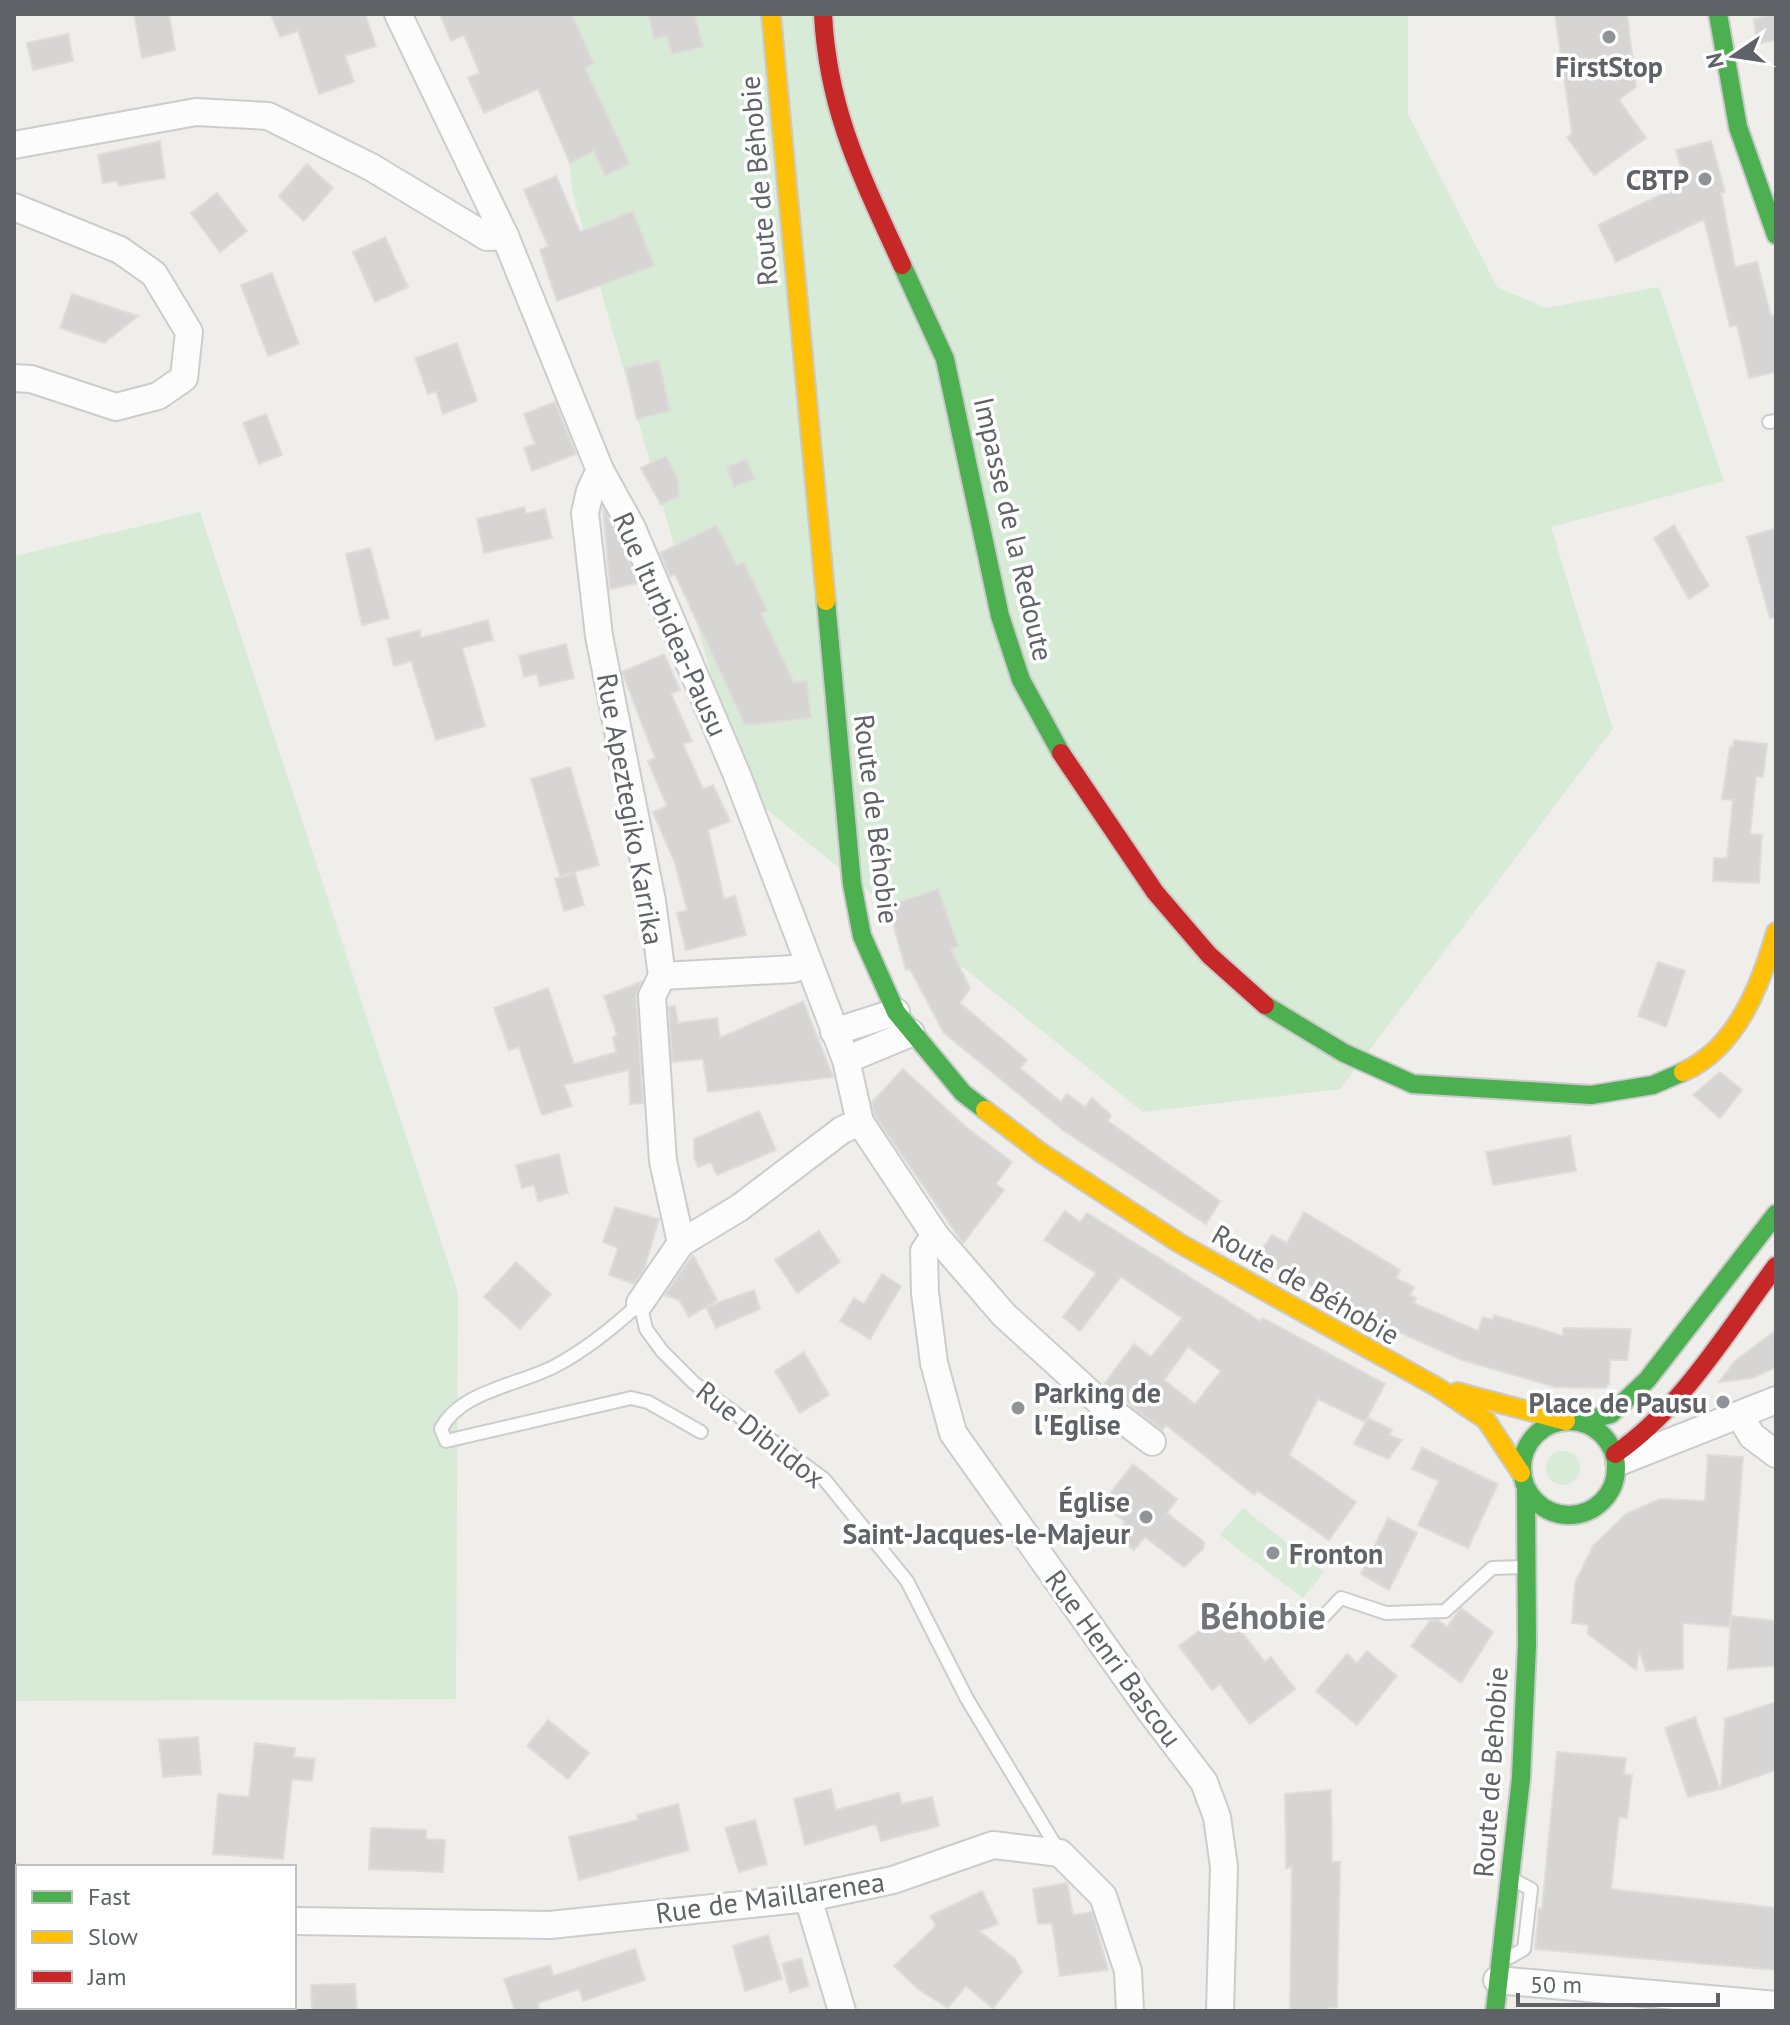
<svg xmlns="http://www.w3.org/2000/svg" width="1790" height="2025" font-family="'PT Sans',sans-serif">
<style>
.green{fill:#d8ebd6}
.building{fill:#d6d5d3;stroke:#deddd9;stroke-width:2;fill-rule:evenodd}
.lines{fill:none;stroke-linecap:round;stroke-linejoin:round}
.lane-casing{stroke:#cbcccc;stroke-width:16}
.street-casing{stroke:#cbcccc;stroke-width:30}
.fast-casing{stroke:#cacacb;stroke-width:22}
.slow-casing{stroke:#cacacb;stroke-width:22}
.jam-casing{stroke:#cacacb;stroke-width:22}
.lane{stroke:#fdfcfc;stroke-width:12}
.street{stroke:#fdfcfc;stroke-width:26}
.fast{stroke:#4caf50;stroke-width:18}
.slow{stroke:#ffc107;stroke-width:18}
.jam{stroke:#c62828;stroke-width:18}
.poi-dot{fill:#919496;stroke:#fff;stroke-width:3}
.labels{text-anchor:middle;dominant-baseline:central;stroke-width:7;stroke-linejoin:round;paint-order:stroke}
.poi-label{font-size:28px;font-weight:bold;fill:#5f6368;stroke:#fff;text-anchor:end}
.street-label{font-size:28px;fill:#5f6368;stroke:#fff}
.district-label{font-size:36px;font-weight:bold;fill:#70757a;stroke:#fff}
</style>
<rect width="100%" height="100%" fill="#efeeea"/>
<!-- green -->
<g class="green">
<path d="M556,14H1408V114L1497,287L1546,308L1659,287L1724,481L1551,527L1613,729L1340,1089L1143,1112L745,792L572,190Z"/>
<path d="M200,512L458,1293L456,1699L14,1701V556Z"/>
<circle cx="1563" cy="1468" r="17"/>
<path d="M1243,1508L1324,1572L1303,1598L1220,1535Z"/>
</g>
<!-- building -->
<g class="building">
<path d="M134,14H169L175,50L142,58Z"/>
<path d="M271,14H365L376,46L345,56L354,82L319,94L298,31L280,37Z"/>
<path d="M440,14H572L594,64L585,68L630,164L605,176L594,151L570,163L538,89L484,113L468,78L480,73L464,35L451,41Z"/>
<path d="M648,14H695L703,47L672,54L667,36L654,39Z"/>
<path d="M1555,14H1627L1636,87L1619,100L1646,138L1594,175L1567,137L1572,133Z"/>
<path d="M1776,14V40L1757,44L1754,19Z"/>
<path d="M68,34L73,61L33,70L27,43Z"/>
<path d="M160,141L165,178L119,186L117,181L103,183L98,155Z"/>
<path d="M1711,141L1725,192L1721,193L1735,267L1757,262L1771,316L1776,315V372L1749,378L1737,325L1730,327L1704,219L1616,262L1598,225L1685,183L1676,150Z"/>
<path d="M307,164L333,188L304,221L279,196Z"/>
<path d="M556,176L580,232L633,211L654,266L557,301L540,250L548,246L524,190Z"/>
<path d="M217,193L247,231L220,252L191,213Z"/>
<path d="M385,237L408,287L375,302L353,252Z"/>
<path d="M272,273L299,344L268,356L241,285Z"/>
<path d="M72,294L138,316L104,343L60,328Z"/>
<path d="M457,343L477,401L443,414L436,391L428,394L415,358Z"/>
<path d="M659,360L670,411L637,419L625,368Z"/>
<path d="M555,402L576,454L532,471L524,448L535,444L524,414Z"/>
<path d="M266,414L282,455L259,464L243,423Z"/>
<path d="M666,456L678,480L679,496L661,505L641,468Z"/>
<path d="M746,459L755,479L734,487L727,467Z"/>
<path d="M524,507L526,514L545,509L552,538L484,553L477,519Z"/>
<path d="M603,508L618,535L638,583L610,589Z"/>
<path d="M716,525L737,565L744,562L767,611L761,614L794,682L807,681L811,718L745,725L675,574L670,576L660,553Z"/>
<path d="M1674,525L1709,586L1689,599L1654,538Z"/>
<path d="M1776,528V617L1770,618L1747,537Z"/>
<path d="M370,548L389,618L362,625L346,554Z"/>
<path d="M488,620L493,640L462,648L485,726L436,740L411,661L394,666L387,639L420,630L421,638Z"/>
<path d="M566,644L574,678L540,686L537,674L524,677L519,656Z"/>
<path d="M664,654L680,690L671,694L692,741L683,744L703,789L713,785L730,821L708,830L724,899L735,896L746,935L686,950L677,913L687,910L675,863L653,812L667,806L648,761L655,758L622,672Z"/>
<path d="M1734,740L1767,744L1763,777L1756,776L1750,834L1762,835L1759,883L1713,881L1714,858H1727L1733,800L1722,799L1730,747H1733Z"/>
<path d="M570,767L599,865L560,876L531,779Z"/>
<path d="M575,873L584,905L564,911L555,879Z"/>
<path d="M938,889L958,946L951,949L970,988L960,1003L1027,1060L1020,1068L1061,1102L1067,1094L1085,1107L1092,1098L1111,1115L1108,1121L1220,1201L1206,1224L1064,1131L944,1033L910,969L906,970L888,906Z"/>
<path d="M1658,962L1685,971L1666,1027L1638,1016Z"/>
<path d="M641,982L636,997L643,1103L630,1104L629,1070L564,1085L572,1106L542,1115L519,1047L509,1050L494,1008L548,988L574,1064L616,1052L613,1037L617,1035L604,996Z"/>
<path d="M803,1001L833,1077L708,1092L703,1059L672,1062L669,1007L675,1006L678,1023L717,1018L720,1038Z"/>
<path d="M903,1069L966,1127L1012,1162L996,1184L1004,1190L963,1243L875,1116L872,1102Z"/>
<path d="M1720,1072L1742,1090L1720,1118L1693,1095Z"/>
<path d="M759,1111L776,1150L717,1175L711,1162L698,1167L694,1157V1139Z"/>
<path d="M1570,1136L1576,1171L1493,1185L1486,1152Z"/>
<path d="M559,1154L568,1193L538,1201L534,1185L522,1188L516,1165Z"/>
<path d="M615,1207L659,1219L644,1269L634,1284L609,1275L618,1248L603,1242Z"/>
<path d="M1065,1211L1080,1222L1087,1213L1260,1321L1263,1318L1385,1384L1365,1422L1318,1399L1289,1455L1356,1502L1329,1540L1258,1491L1254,1495L1166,1425L1162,1430L1104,1384L1134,1344L1151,1357L1182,1318L1121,1277L1080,1331L1063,1317L1096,1273L1044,1240ZM1188,1347L1221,1371L1195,1404L1164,1380Z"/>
<path d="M1304,1212L1400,1270L1396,1278L1414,1287L1410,1295L1416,1298L1414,1303L1478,1331L1483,1317L1493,1320L1494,1315L1563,1336V1328L1631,1329L1627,1360H1610L1609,1384L1605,1388L1555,1387L1462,1360L1394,1330L1256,1257L1272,1235L1287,1243Z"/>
<path d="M819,1231L840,1262L797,1293L775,1260Z"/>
<path d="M693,1255L717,1300L689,1317L679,1300L665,1295Z"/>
<path d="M516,1262L551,1294L520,1329L484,1297Z"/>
<path d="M882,1274L901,1286L870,1339L840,1321L854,1298L864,1304Z"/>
<path d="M754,1290L760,1309L716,1328L706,1307Z"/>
<path d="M1776,1330V1367L1753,1378L1719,1382L1735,1361Z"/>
<path d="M804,1352L829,1395L800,1413L775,1371Z"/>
<path d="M1368,1418L1392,1430L1389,1435L1402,1440L1388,1459L1354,1444Z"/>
<path d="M1422,1448L1498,1484L1468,1548L1418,1525L1439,1481L1412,1469Z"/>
<path d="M1708,1455L1743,1457L1730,1627L1683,1623V1669L1646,1671L1639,1650L1636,1670L1588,1634V1625L1572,1623L1575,1583L1593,1546L1626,1514L1660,1499L1705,1501Z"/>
<path d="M1133,1464L1177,1499L1167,1513L1204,1542L1203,1549L1184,1567L1145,1537L1134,1550L1115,1535L1125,1522L1102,1504Z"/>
<path d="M1388,1518L1417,1533L1389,1590L1361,1574Z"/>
<path d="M1461,1608L1493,1632L1461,1683L1411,1646L1430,1621L1438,1620L1447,1627Z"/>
<path d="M1731,1616L1776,1621V1666L1728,1669Z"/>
<path d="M1216,1618L1222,1626L1232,1619L1265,1662L1271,1657L1295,1689L1250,1724L1220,1684L1212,1690L1179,1646Z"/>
<path d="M1367,1651L1397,1676L1357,1725L1316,1691L1347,1654L1357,1663Z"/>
<path d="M1776,1702V1770L1721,1789L1725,1719Z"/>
<path d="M1695,1717L1720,1789L1688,1797L1665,1728Z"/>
<path d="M548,1720L589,1753L568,1779L527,1746Z"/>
<path d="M198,1737L201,1774L163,1777L159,1740Z"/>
<path d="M255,1743L295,1748L294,1757L315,1759L312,1781L292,1779L283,1859L213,1854L218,1794L249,1797Z"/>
<path d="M1557,1752L1626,1758L1624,1774L1632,1775L1627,1818L1619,1817L1611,1889L1776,1908V1970L1535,1949L1539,1909H1542Z"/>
<path d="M831,1789L836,1810L899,1793L902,1804L932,1797L939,1826L881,1841L876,1824L805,1845L794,1799Z"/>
<path d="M1331,1790L1332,1862H1340L1337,2007L1327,2008V2011H1290L1292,1867L1286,1868L1285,1794Z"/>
<path d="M678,1804L689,1850L579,1880L569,1837L638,1820L637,1815Z"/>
<path d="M755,1820L767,1864L739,1872L725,1828Z"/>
<path d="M371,1828L426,1830V1839L445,1840L443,1872L369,1869Z"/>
<path d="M1067,1883L1073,1915L1092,1912L1108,1970L1060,1976L1052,1923L1038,1924L1033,1889Z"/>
<path d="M982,1891L998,1924L979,1931L1015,1959L1022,1972L993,2008L966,1986L948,2008L918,1989L894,1966L936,1926L930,1916Z"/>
<path d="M768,1935L782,1979L745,1991L733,1946Z"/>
<path d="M635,1949L645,1980L583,2001L579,1989L538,2003L540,2011H515L504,1979L550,1965L553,1976Z"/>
<path d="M801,1958L809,1986L790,1992L782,1964Z"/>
<path d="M355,1984L357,2011H312L311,1985Z"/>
</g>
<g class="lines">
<!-- lane casing -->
<g class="lane-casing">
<g id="lane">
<path d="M1769,422L1776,421"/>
<path d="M640,1303L646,1329L662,1351L694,1383L824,1479L907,1581L967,1699L1060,1853"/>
<path d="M640,1303C615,1326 587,1349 557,1365C521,1385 461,1390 441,1429L446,1441L631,1398L648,1402L701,1432"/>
<path d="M1324,1616L1341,1598L1386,1613L1445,1611L1492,1568L1522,1567"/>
<path d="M1510,1957L1524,1949L1531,1889L1516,1881"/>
</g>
</g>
<!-- street casing -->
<g class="street-casing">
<g id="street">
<path d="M398,14L505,236L600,470L632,528L737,775L846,1060L860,1122L935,1235L1004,1315L1102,1404L1152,1442"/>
<path d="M14,145L196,112L268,116L371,167L487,237L505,236"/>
<path d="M14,207L120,250L154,274L189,332L184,378L158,396L116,407L31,379L14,378"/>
<path d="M600,470L590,491L585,513L599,636L652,901L662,976L652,996L663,1161L681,1243"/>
<path d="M662,976L793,969L808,964"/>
<path d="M834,1032L896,1012"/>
<path d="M846,1060L911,1033"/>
<path d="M935,1235L924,1251L925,1293L934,1363L953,1433L1150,1711L1204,1782L1217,1817L1224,1867L1220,2011"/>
<path d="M640,1303L681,1243L739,1208L842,1130L860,1122"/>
<path d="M1740,1416L1752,1436L1776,1454"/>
<path d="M1619,1462L1776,1400"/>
<path d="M14,1878L18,1879"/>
<path d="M808,1898L842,2011"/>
<path d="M294,1921L550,1925L808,1898L893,1880L993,1845L1060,1853L1103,1896L1128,1971L1130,2011"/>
<path d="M1497,1980L1776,2005"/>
</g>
</g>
<!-- fast casing -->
<g class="fast-casing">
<g id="fast">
<path d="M1718,14L1738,127L1776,235"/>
<path d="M902,265L945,359L1000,616L1021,680L1061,753"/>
<path d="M826,601L852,884L862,936L896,1012L963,1093L985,1110"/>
<path d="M1265,1005L1344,1053L1413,1084L1591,1095L1653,1085L1683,1072"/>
<circle cx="1569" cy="1468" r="47"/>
<path d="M1580,1422L1611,1414L1647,1380L1776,1214"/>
<path d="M1495,2011L1521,1778L1527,1645L1526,1491"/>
</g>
</g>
<!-- slow casing -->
<g class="slow-casing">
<g id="slow">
<path d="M771,14L826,601"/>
<path d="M1683,1072C1737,1048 1761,984 1776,932"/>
<path d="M985,1110L1040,1152L1179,1243L1437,1387L1486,1420L1521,1473"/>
<path d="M1457,1392L1566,1421"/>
</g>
</g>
<!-- jam casing -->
<g class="jam-casing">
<g id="jam">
<path d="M823,14C828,112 862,177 902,265"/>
<path d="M1061,753L1155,892L1209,955L1265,1005"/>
<path d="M1615,1454C1683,1407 1727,1331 1776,1266"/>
</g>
</g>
<!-- lane -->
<use href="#lane" class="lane"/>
<!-- street -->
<use href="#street" class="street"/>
<!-- fast -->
<use href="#fast" class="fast"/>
<!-- slow -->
<use href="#slow" class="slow"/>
<!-- jam -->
<use href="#jam" class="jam"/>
</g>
<!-- markers -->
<g class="poi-dot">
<circle cx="1609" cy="37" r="8"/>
<circle cx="1705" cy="179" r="8"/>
<circle cx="1723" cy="1402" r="8"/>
<circle cx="1018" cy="1408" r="8"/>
<circle cx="1146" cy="1517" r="8"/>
<circle cx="1273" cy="1553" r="8"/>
</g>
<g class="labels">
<!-- poi labels -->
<g class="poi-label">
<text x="1609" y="66" text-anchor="middle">FirstStop</text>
<text x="1689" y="179">CBTP</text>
<text x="1034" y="1392" text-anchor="start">Parking de<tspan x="1034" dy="32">l'Eglise</tspan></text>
<text x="1707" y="1402">Place de Pausu</text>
<text x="1130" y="1501">Église<tspan x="1130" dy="32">Saint-Jacques-le-Majeur</tspan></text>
<text x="1289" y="1553" text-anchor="start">Fronton</text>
</g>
<!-- street labels -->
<g class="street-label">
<text transform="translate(758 181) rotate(-95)">Route de Béhobie</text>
<text transform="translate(1014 529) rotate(77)">Impasse de la Redoute</text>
<text transform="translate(671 624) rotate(66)">Rue Iturbidea-Pausu</text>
<text transform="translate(631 809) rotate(80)">Rue Apeztegiko Karrika</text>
<text transform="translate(877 819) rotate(83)">Route de Béhobie</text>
<text transform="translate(1306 1284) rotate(30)">Route de Béhobie</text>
<text transform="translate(761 1434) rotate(38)">Rue Dibildox</text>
<text transform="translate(1114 1658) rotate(54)">Rue Henri Bascou</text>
<text transform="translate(1490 1772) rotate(-86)">Route de Behobie</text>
<text transform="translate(770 1897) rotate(-8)">Rue de Maillarenea</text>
</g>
<!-- district labels -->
<g class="district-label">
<text x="1263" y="1615">Béhobie</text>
</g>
</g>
<!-- border -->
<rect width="1790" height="2025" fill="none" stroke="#5f6368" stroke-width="32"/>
<!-- legend -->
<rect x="16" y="1865" width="280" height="144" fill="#ffffff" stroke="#bfc1c3" stroke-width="2"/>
<rect x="32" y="1891" width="40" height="12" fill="#4caf50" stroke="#bfc1c3" stroke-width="2"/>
<text x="88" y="1905" font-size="24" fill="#5f6368">Fast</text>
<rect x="32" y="1931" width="40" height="12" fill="#ffc107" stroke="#bfc1c3" stroke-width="2"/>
<text x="88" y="1945" font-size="24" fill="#5f6368">Slow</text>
<rect x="32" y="1971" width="40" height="12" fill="#c62828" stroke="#bfc1c3" stroke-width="2"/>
<text x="88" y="1985" font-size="24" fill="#5f6368">Jam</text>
<!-- north arrow -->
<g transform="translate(1734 56) rotate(257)" stroke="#ffffff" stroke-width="6" paint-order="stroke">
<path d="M0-6L14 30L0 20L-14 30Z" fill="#5f6368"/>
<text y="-12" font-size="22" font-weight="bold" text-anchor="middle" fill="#5f6368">N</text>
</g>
<!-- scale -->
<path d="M1518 1993v12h200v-12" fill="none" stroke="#5f6368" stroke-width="4"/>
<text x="1530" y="1993" font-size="24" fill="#5f6368" stroke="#ffffff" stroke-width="6" paint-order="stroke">50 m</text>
</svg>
